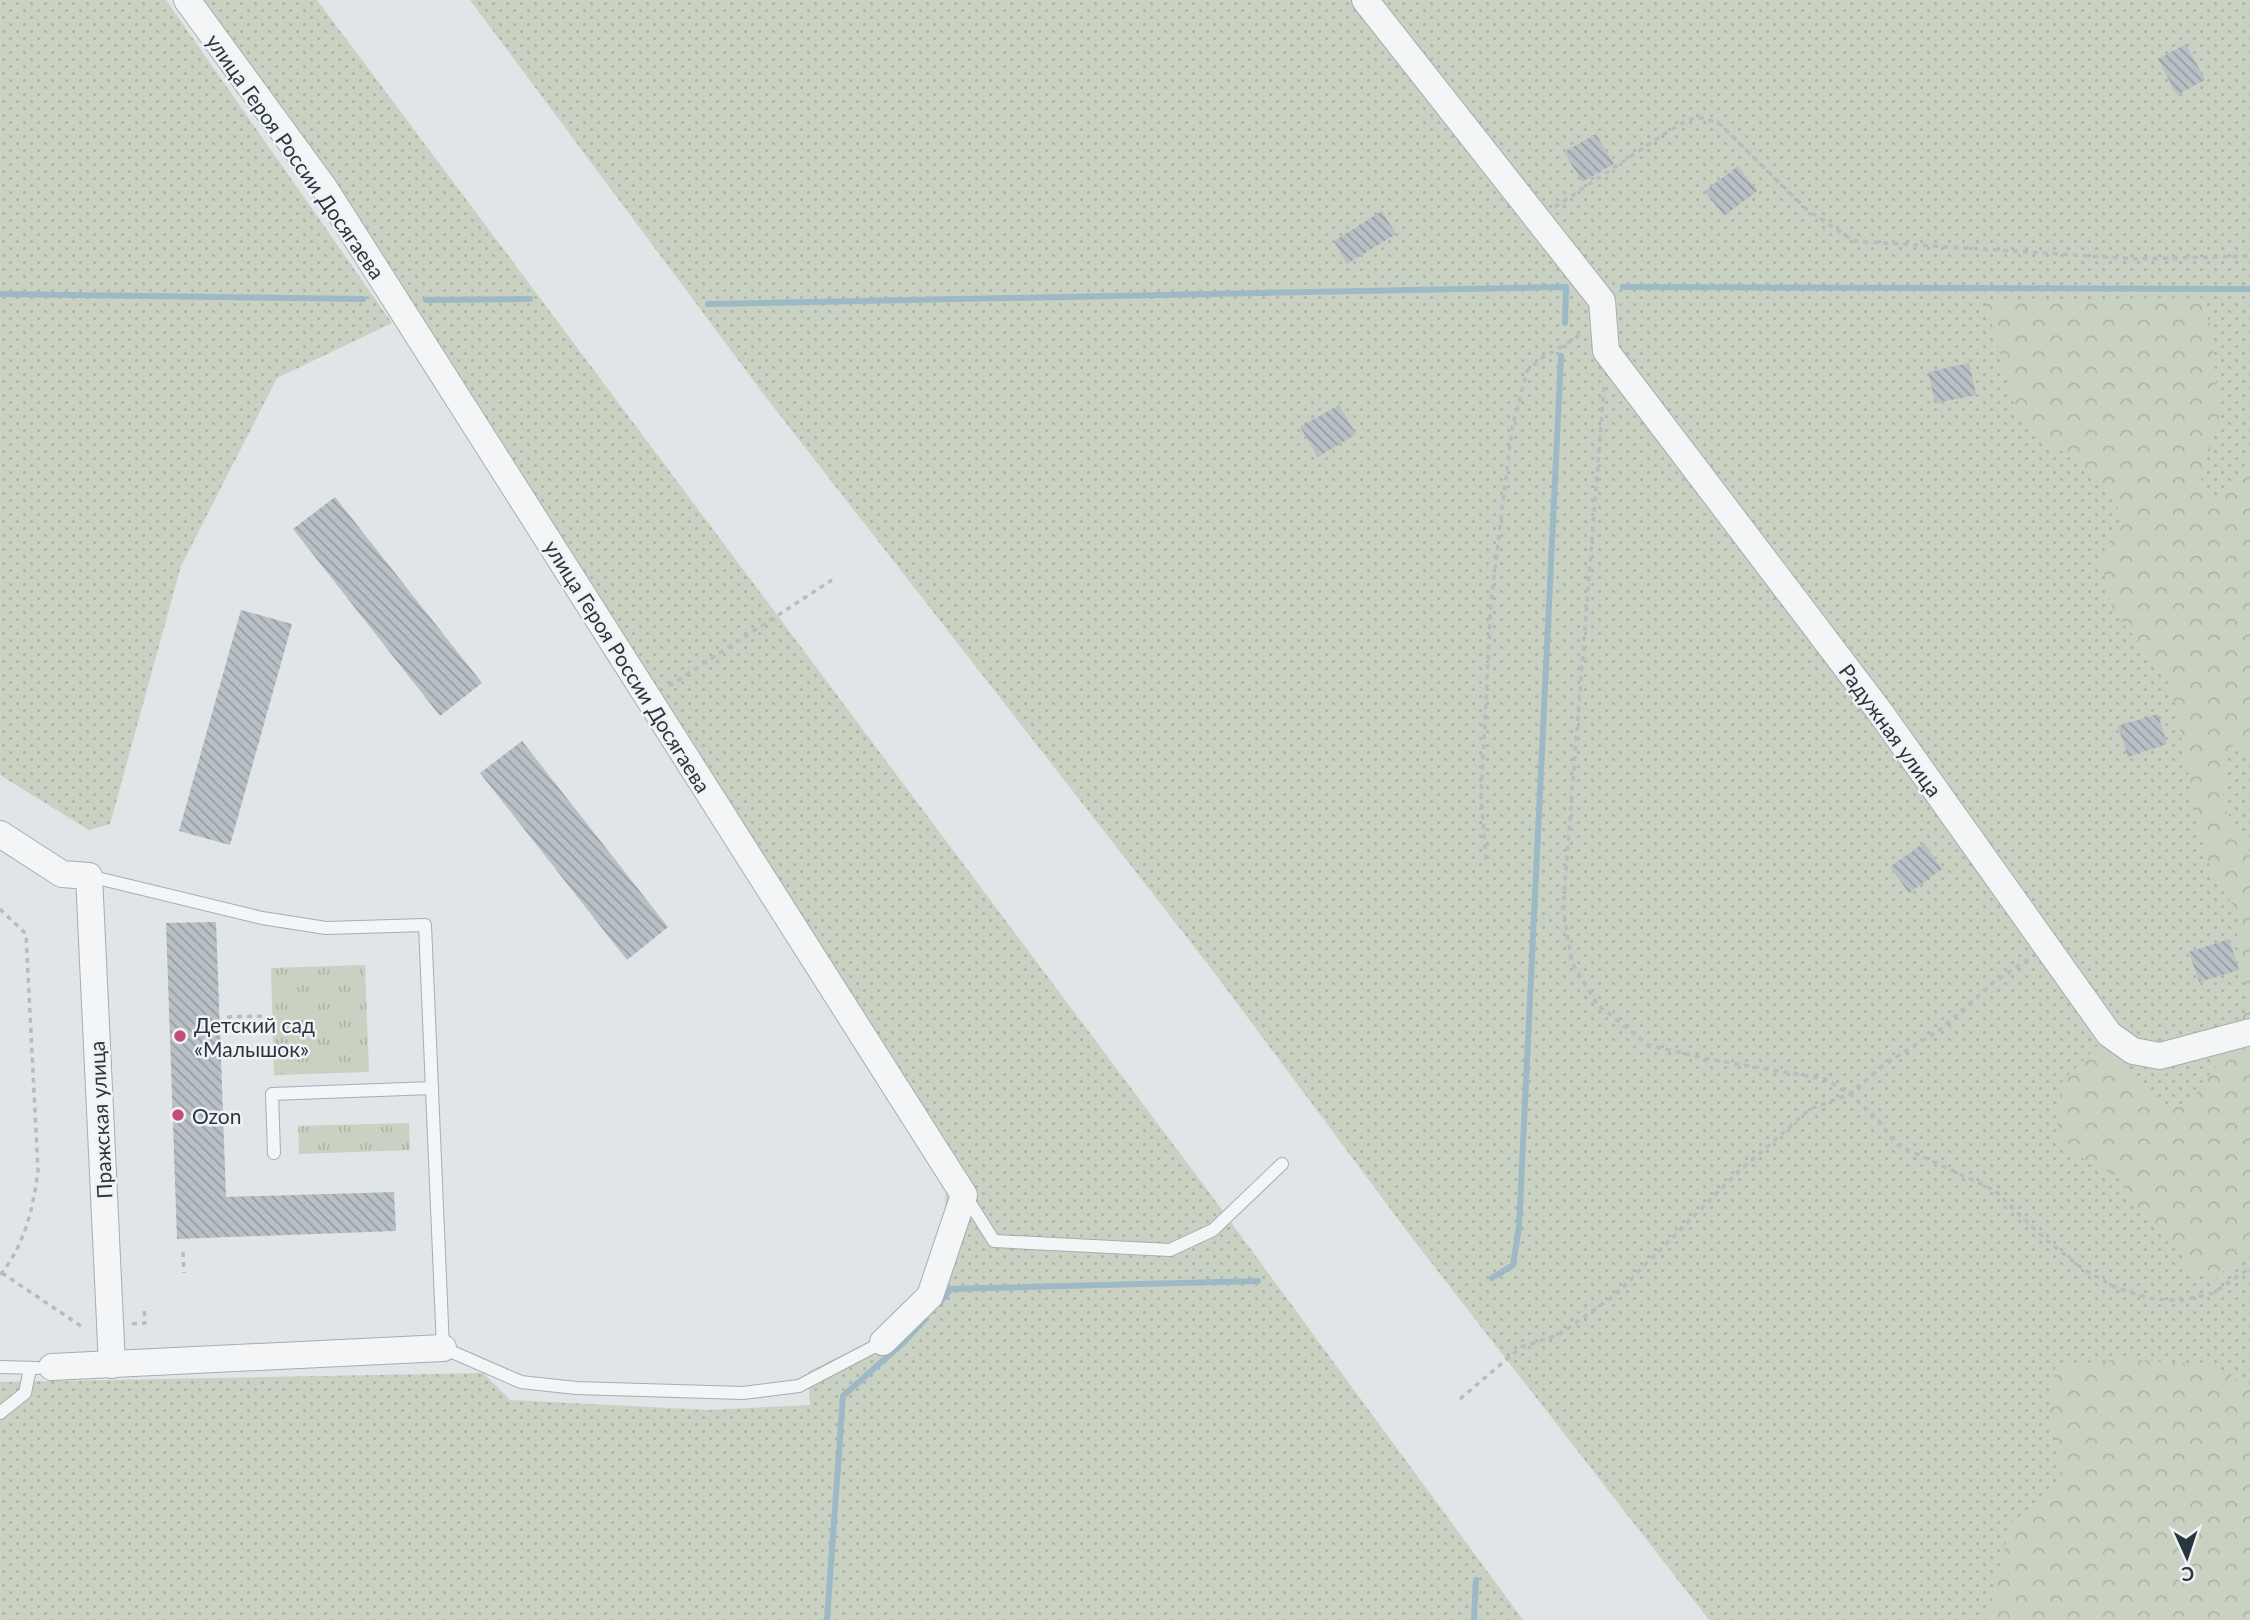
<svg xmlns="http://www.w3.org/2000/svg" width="2250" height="1620" font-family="Lato,sans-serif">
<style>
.grass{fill:url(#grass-dots)}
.forest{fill:url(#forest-crowns)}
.park{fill:url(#park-tufts)}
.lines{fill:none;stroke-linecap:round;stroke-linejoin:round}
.stream{stroke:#9db9c6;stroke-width:6}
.building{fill:url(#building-back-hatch)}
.lane-casing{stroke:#a6adb2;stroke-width:14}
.street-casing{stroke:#a6adb2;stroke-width:28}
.path{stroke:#b7bcc0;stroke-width:3.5;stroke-dasharray:5 5;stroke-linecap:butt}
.lane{stroke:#f3f5f7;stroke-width:12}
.street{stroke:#f3f5f7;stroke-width:26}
.poi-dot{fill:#c54d78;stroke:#f0f3f6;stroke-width:2.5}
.labels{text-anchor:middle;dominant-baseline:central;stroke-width:5;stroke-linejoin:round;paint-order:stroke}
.street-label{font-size:21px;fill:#2a363f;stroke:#f0f3f6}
.poi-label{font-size:21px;fill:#2a363f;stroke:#f0f3f6;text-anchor:start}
</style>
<defs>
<pattern id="grass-dots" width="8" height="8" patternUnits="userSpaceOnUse" patternTransform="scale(1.75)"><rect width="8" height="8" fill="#c9d2c2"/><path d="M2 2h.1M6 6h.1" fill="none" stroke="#adb5a8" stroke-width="1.8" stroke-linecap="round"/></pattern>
<pattern id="forest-crowns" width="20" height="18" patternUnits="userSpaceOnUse" patternTransform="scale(1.75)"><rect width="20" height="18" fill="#c9d2c2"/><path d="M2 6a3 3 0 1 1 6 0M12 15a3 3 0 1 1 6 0" fill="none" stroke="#adb5a8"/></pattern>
<pattern id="park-tufts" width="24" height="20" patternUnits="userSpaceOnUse" patternTransform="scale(1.75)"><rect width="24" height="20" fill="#c9d2c2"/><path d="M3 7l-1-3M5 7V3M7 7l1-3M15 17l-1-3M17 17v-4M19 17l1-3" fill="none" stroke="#adb5a8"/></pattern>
<pattern id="building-back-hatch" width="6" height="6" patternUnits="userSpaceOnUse" patternTransform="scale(1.75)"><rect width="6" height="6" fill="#b8bfc5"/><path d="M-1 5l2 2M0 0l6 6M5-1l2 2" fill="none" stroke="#969ca1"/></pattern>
</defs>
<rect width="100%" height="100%" fill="#e0e5e8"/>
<!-- grass -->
<g class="grass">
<path d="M0,0H166L392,323L277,378L181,566L110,824L89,830L0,775Z"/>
<path d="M185,0H317L1208,1191L1523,1620H0V1382L483,1373L510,1400L708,1410L810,1405L808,1372L883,1335L930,1274L944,1231L946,1186L963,1178Z"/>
<path d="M470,0H2250V1620H1709L1412,1238L1213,971L765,396Z"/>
</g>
<!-- forest -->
<g class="forest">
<path d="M2203,298L2212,334L2219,419L2201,479L2213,497L2232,486L2250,457V754L2234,743L2224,762L2223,805L2250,852V1245L2215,1279L2185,1272L2182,1254L2133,1204L2118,1177L2055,1144L2062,1082L2097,1046L2170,1108L2191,1100L2216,1066L2233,1026L2250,1009L2237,943L2238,913L2211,871L2198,822L2170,679L2113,611L2100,557L2124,522L2115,502L2069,456L2019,421L1985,300Z"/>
<path d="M2120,1359L2212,1365L2250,1387V1620H1991L1989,1606L2011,1523L2064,1483L2050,1412L2055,1368Z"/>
</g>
<!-- park -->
<g class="park">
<path d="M365,965L369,1072L274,1075L271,968Z"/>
<path d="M409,1123L410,1150L299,1154L298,1126Z"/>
</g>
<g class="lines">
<!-- stream -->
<g class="stream">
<path d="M1623,287L2250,289"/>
<path d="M0,294L363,299"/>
<path d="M426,300L530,299"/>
<path d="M708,304L1566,287L1565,323"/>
<path d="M1492,1278L1513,1265L1519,1227L1561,356"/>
<path d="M939,1303L951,1289L1258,1281"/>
<path d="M827,1620L843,1396L904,1342L925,1319"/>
<path d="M1474,1620L1476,1580"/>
</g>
</g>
<!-- building -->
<g class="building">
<path d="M2186,44L2205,80L2177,95L2158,59Z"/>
<path d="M1596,134L1614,164L1582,182L1564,152Z"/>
<path d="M1738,166L1757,191L1724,216L1705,191Z"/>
<path d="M1382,211L1396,234L1347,264L1334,241Z"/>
<path d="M1969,363L1976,395L1935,403L1928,372Z"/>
<path d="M1339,405L1356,434L1318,457L1300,427Z"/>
<path d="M335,497L482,683L440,716L293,529Z"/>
<path d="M241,610L292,624L230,845L179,831Z"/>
<path d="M2158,714L2167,744L2128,757L2118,726Z"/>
<path d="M522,741L668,927L627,960L480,773Z"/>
<path d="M1924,843L1942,869L1909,893L1890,867Z"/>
<path d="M216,922L226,1197L394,1192L396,1231L177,1239L166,923Z"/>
<path d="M2229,939L2239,970L2199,982L2189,952Z"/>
</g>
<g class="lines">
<!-- lane casing -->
<g class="lane-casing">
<g id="lane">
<path d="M89,876L262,918L326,928L425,925L443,1348L521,1382L576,1388L743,1393L799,1386L883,1342"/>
<path d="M274,1153L272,1094L432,1088"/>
<path d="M965,1195L994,1241L1170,1250L1213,1230L1282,1164"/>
<path d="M0,1367L38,1368"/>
<path d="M0,1413L25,1393L30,1369"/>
</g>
</g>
<!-- street casing -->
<g class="street-casing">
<g id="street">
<path d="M187,0L325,189L964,1195L930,1296L883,1342"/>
<path d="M1365,0L1602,301L1606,351L1880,712L2109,1034L2133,1051L2160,1056L2250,1032"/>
<path d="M0,834L62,874L89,876L112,1365"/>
<path d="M52,1367L443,1348"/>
</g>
</g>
<!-- path -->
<g class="path">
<path d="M1555,207L1670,130C1693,117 1697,113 1721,125L1806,209L1854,241L2138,259L2250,256"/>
<path d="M1604,387L1563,908L1572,963L1597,1004L1648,1045L1708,1059L1825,1079L1850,1094L1878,1120L1896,1144L1994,1190L2045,1239L2083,1269L2115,1287L2148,1298L2179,1301L2213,1293L2250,1268"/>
<path d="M669,686L832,580"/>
<path d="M1486,859L1481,797L1491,602L1512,428L1527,371L1542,358L1576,338L1581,332"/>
<path d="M0,909L26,934L38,1171C33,1208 25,1245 0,1275"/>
<path d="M227,1017L266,1016"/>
<path d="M183,1252L184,1273"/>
<path d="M2,1273L81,1326H86"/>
<path d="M132,1324L145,1323L144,1306"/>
<path d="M1460,1399L1521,1347L1558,1335L1614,1296L1736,1174L1810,1109L1850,1094L1885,1064L1941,1029L1994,982L2029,959"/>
</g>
<!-- lane -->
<use href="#lane" class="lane"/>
<!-- street -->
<use href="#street" class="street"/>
</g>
<!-- markers -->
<g class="poi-dot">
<circle cx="180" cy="1036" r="7"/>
<circle cx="178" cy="1115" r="7"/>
</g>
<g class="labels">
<!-- street labels -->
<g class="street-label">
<text transform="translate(296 156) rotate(55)">улица Героя России Досягаева</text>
<text transform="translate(628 666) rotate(58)">улица Героя России Досягаева</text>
<text transform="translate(1891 730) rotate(54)">Радужная улица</text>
<text transform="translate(100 1120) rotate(-93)">Пражская улица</text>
</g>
<!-- poi labels -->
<g class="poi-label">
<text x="194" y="1024">Детский сад<tspan x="194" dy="24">«Малышок»</tspan></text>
<text x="192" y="1115">Ozon</text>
</g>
</g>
<!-- north arrow -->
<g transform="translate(2187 1557) rotate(177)" stroke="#f0f3f6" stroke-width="5" paint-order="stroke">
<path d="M0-5L12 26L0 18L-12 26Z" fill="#2a363f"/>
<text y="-10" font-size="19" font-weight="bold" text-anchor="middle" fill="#2a363f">С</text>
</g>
</svg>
